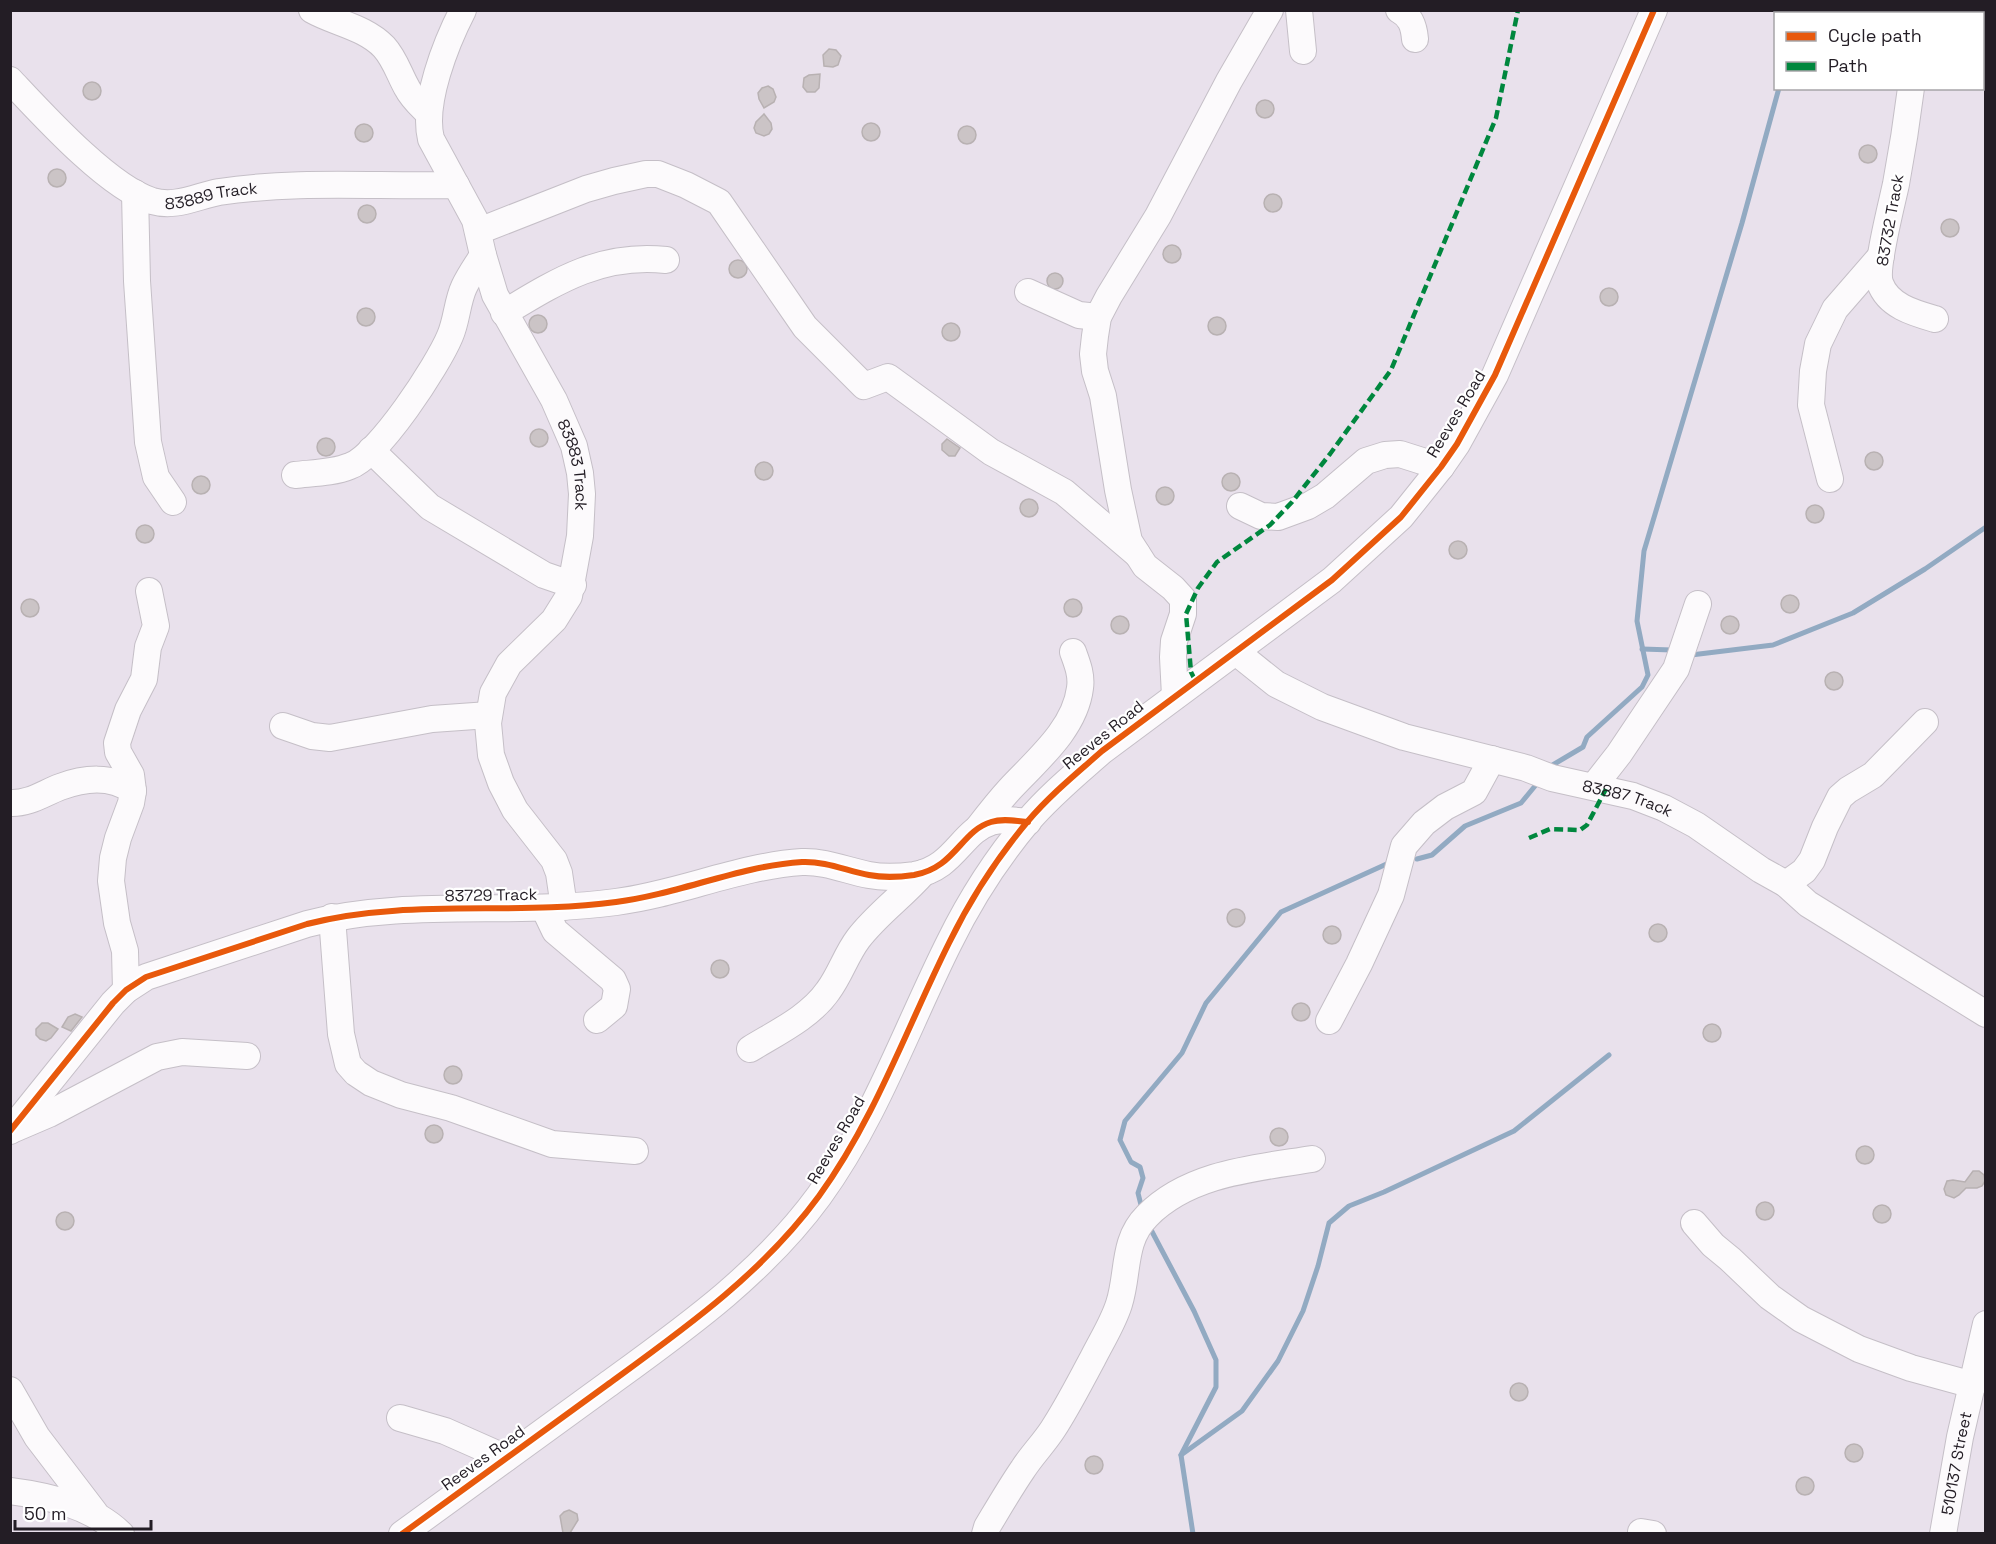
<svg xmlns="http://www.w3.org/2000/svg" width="1996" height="1544" font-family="'Space Grotesk',sans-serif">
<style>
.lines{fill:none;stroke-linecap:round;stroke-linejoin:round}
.stream{stroke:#92aac2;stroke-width:5}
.building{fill:#cbc4c6;stroke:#b8b1b2;stroke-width:1.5}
.minor-casing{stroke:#c5bfc7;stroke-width:28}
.minor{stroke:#fcfafc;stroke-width:26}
.quiet{stroke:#00873e;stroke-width:4.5;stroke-dasharray:9 4.5;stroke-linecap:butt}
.cycleway-casing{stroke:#fff;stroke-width:10}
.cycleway{stroke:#e8590c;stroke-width:6}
.labels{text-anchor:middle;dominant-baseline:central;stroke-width:4.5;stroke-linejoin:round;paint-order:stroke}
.street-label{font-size:16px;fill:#231d25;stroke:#fff}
</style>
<rect width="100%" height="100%" fill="#e9e1ec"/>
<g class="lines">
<!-- stream -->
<g class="stream">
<path d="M1800,14L1801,10"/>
<path d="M1642,649L1672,650"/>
<path d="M1691,655L1773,645L1853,613L1925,569L1986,527"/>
<path d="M1551,766L1583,747L1587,737L1642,687L1648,675L1637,621L1644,551L1742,223L1779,88"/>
<path d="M1417,859L1432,855L1465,826L1521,803L1535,786"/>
<path d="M1142,1209L1138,1193L1143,1178L1140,1167L1131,1162L1120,1140L1125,1121L1182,1053L1206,1003L1281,912L1391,862"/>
<path d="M1149,1226L1194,1311L1216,1360V1387L1181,1455L1193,1534"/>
<path d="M1181,1455L1242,1411L1278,1361L1303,1311L1318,1266L1329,1223L1349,1206L1384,1192L1514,1131L1609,1055"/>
</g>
</g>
<!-- building -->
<g class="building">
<path d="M829,49L836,50L841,56L838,65L833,67L824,66L823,55Z"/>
<path d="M820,74L819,88L815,92H807L803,87L804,78L809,75Z"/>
<circle cx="92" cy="91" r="9"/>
<path d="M768,86L773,89L776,97L774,102L764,108L759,99L758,93L762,88Z"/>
<circle cx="1265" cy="109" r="9"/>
<path d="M764,114L771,123L772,129L769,134L764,136L756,133L754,128L756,122Z"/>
<circle cx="871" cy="132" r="9"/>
<circle cx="364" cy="133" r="9"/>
<circle cx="967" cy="135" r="9"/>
<circle cx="1868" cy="154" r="9"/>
<circle cx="57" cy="178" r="9"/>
<circle cx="1273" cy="203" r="9"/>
<circle cx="367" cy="214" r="9"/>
<circle cx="1950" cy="228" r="9"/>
<circle cx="1172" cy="254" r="9"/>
<circle cx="738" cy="269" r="9"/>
<circle cx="1055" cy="281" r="8"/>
<circle cx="1609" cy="297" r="9"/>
<circle cx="366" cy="317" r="9"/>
<circle cx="538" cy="324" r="9"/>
<circle cx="1217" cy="326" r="9"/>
<circle cx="951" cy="332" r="9"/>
<circle cx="539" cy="438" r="9"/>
<circle cx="326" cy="447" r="9"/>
<path d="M947,439L960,448L955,456H949L942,450V444Z"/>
<circle cx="1874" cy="461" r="9"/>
<circle cx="764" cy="471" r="9"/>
<circle cx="1231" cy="482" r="9"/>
<circle cx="201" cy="485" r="9"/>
<circle cx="1165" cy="496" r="9"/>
<circle cx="1029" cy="508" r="9"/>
<circle cx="1815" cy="514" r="9"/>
<circle cx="145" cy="534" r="9"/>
<circle cx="1458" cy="550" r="9"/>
<circle cx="1790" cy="604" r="9"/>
<circle cx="1073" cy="608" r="9"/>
<circle cx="30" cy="608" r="9"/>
<circle cx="1120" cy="625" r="9"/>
<circle cx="1730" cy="625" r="9"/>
<circle cx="1834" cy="681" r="9"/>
<circle cx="1236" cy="918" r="9"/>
<circle cx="1658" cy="933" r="9"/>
<circle cx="1332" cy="935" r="9"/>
<circle cx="720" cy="969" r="9"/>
<circle cx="1301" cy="1012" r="9"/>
<path d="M75,1014L82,1017L71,1031L62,1027L68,1017Z"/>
<path d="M42,1023H48L58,1029L51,1038L46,1041L40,1039L36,1035V1029Z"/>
<circle cx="1712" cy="1033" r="9"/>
<circle cx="453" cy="1075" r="9"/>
<circle cx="434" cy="1134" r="9"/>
<circle cx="1279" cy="1137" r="9"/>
<circle cx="1865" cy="1155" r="9"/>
<path d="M1973,1171H1979L1984,1175L1985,1181L1982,1186L1977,1188H1966L1959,1195L1954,1198L1946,1195L1944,1189L1947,1181L1953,1180L1965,1182Z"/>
<circle cx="1765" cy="1211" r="9"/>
<circle cx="1882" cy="1214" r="9"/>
<circle cx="65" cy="1221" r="9"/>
<circle cx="1519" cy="1392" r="9"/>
<circle cx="1854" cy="1453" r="9"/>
<circle cx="1094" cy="1465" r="9"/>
<circle cx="1805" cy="1486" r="9"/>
<path d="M569,1510L577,1514L578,1520L570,1533H563L560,1516L564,1512Z"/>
</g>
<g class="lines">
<!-- minor casing -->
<g class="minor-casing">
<g id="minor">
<path d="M312,10C335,23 365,27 384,47C395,59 399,74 407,88C412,98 420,105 428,113"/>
<path id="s1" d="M463,10C446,43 422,103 431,139L475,220L483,255L495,295L554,400L574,446L580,473L582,494L580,536L569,596L554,620L509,664L493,693L488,723L491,755L501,783L515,810L554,860L559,873L564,907"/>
<path d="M1299,10L1303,51"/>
<path d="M1399,10C1411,16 1414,27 1415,39"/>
<path d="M1935,14L1936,10"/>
<path id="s2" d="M10,80C43,115 108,187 152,201C176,208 197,196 219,192C298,180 377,187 456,185"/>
<path d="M1911,88C1907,120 1902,152 1896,184C1892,203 1875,268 1880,283C1888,306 1914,313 1935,319"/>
<path d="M135,193L137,281L148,442L156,477L173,502"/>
<path d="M479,231L586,189L614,181L646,174H658L686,185L719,202L805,327L864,386L888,377L991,452L1064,492L1137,554"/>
<path d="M1028,292L1079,315L1098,317"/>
<path d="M504,313C557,281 601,253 666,260"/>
<path d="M371,450L430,507L544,575L573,585"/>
<path d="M295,475C313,473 333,473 350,466C379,456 438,365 450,336C457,320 457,302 464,287C469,276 477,265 483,255"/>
<path d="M1830,479L1811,405L1813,371L1818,344L1835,309L1881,256"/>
<path d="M1240,506L1261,516L1278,517L1308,506L1325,496L1366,461L1385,455L1400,454L1441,467"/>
<path id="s3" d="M1236,652L1276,684L1322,707L1404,737L1526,768L1552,778L1633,796L1664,808L1696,825L1761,870L1786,884L1808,904L1986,1014"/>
<path d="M1175,696L1173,657L1174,641L1183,614V599L1173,588L1145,566L1129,541L1118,490L1103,396L1095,371L1093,354L1095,336L1098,317L1109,296L1158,216L1229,81L1270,10"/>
<path d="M283,726L312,736L330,738L432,719L489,715"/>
<path d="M1594,786L1619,754L1676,669L1698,604"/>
<path d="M133,791L131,775L118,752L117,743L128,710L144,679L148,647L156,626L149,591"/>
<path d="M10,803C29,804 44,793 60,787C84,778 112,775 133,791L131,803L118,838L113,858L111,881L117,923L125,951L126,990"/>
<path d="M978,828C988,815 999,801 1010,789C1037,760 1075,729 1080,688C1082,675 1077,663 1073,652"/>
<path d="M1786,884L1804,871L1812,860L1825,827L1840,797L1848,790L1873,775L1925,722"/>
<path d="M544,908L555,931L613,980L617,989L614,1006L597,1020"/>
<path d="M332,917L341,1034L348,1064L356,1073L371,1083L401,1095L451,1108L552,1144L635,1151"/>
<path d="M1329,1021L1359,964L1391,895L1404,846L1424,823L1445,807L1474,792L1492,759"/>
<path d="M750,1049C776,1033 810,1017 828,991C840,975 846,955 858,939C877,914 903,896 923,873"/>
<path d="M14,1129L49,1114L157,1057L182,1052L247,1056"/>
<path d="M10,1131L113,1003L126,990L146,977L307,924C406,898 515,916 616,902C679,894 739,866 802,862C826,861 847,871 869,875C884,878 900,877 914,875C955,868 961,831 991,822C1003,818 1016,821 1028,822"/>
<path d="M1694,1223L1713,1245L1730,1259L1770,1297L1801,1319L1859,1349L1911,1368L1973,1385"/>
<path d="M10,1390L37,1437L95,1513"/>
<path d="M400,1418L445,1431L506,1458"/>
<path d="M10,1491C49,1496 92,1506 121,1534"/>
<path d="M1641,1532L1653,1534"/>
<path d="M402,1534C470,1484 539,1435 607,1385C684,1329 762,1274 819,1196C875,1119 907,1027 949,943C970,900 997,858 1028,821C1050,795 1077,773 1102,751L1332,580L1401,517L1441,467L1457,444L1495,375L1654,10"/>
<path d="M985,1534L987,1527C999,1507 1010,1488 1023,1469C1032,1455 1044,1443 1053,1429C1068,1406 1080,1382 1093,1358C1102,1340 1113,1323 1119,1304C1129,1273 1122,1241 1147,1216C1189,1173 1256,1168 1312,1159"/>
<path id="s4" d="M1943,1534L1960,1437L1986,1324"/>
</g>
</g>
<!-- minor -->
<use href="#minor" class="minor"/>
<!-- quiet -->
<g class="quiet">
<path d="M1195,680L1191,672L1186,614L1198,588L1217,562L1270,525L1292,502L1330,454L1391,370L1496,118L1518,10"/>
<path d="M1529,838L1550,829L1580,830L1587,825L1606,789"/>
</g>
<!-- cycleway casing -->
<g class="cycleway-casing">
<g id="cycleway">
<path d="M10,1131L113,1003L126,990L146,977L307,924C406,898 515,916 616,902C679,894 739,866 802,862C826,861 847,871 869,875C884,878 900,877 914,875C955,868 961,831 991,822C1003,818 1016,821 1028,822"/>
<path d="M402,1534C470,1484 539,1435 607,1385C684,1329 762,1274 819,1196C875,1119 907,1027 949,943C970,900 997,858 1028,821C1050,795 1077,773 1102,751L1332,580L1401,517L1441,467L1457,444L1495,375L1654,10"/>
</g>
</g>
<!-- cycleway -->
<use href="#cycleway" class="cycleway"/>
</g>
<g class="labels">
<!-- street labels -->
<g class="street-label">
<text stroke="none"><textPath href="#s2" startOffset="248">83889 Track</textPath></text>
<text transform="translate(1890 220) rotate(-80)">83732 Track</text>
<text transform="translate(1456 414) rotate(-59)">Reeves Road</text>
<text stroke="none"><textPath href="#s1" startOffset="494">83883 Track</textPath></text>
<text transform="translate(1103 735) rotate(-39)">Reeves Road</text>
<text stroke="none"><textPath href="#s3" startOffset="422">83887 Track</textPath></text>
<text transform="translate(491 895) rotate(-1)">83729 Track</text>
<text transform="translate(836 1140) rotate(-60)">Reeves Road</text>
<text transform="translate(483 1458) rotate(-36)">Reeves Road</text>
<text stroke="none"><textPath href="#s4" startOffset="72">510137 Street</textPath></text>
</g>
</g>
<!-- border -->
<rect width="1996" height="1544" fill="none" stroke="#231d25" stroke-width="24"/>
<!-- legend -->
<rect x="1774" y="12" width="210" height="78" fill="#ffffff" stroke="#a7a5a8" stroke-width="1.5"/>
<rect x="1786" y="32" width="30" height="9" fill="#e8590c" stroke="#a7a5a8" stroke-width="1.5"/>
<text x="1828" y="42" font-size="18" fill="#231d25">Cycle path</text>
<rect x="1786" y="62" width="30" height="9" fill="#00873e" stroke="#a7a5a8" stroke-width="1.5"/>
<text x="1828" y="72" font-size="18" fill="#231d25">Path</text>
<!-- scale -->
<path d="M15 1520v9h136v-9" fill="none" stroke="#231d25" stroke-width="3"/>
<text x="24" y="1520" font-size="18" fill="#231d25" stroke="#ffffff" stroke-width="4.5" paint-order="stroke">50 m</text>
</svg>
